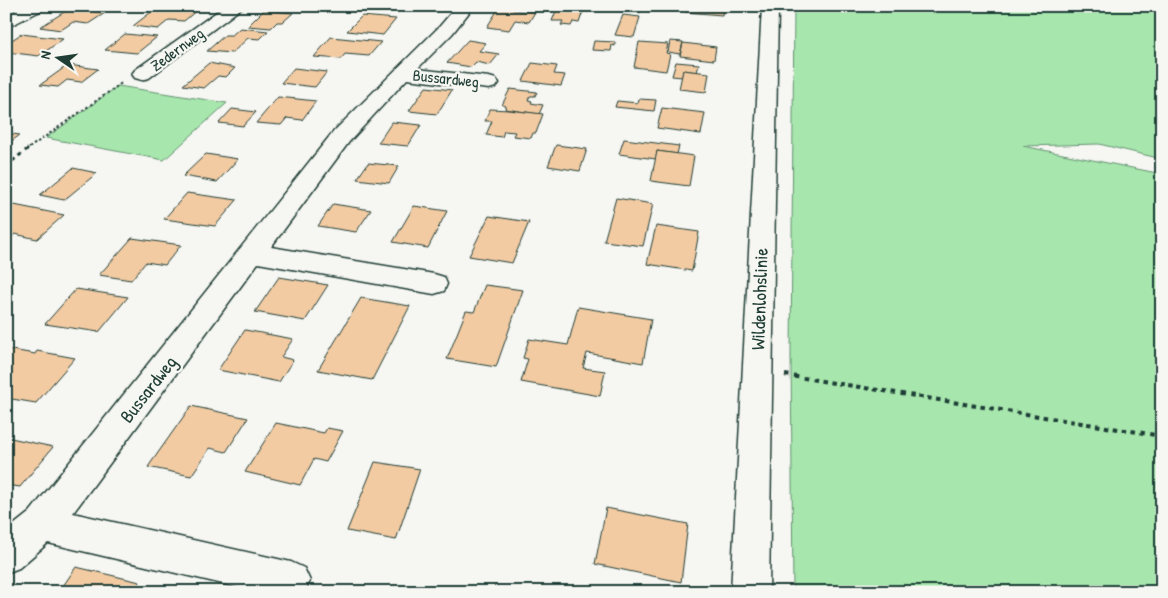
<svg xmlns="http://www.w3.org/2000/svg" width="1168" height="598" font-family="'Patrick Hand',sans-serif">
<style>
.green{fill:#a7e6ad;stroke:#639270}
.building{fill:#f3cba3;stroke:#1f3d34}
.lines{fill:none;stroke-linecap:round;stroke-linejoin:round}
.minor-casing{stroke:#1f3d34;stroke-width:3}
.path-far2{stroke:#1f3d34;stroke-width:2;stroke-dasharray:2.5 2.5;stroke-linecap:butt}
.path-far1{stroke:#1f3d34;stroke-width:3;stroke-dasharray:4 4;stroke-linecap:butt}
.path{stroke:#1f3d34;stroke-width:4;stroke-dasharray:4.5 4.5;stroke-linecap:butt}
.minor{fill:#f6f6f2;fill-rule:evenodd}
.labels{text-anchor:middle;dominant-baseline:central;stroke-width:4.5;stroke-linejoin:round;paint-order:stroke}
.far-street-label{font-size:16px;fill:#1f3d34;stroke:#f6f6f2}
.street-label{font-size:19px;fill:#1f3d34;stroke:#f6f6f2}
</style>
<rect width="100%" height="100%" fill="#f6f6f2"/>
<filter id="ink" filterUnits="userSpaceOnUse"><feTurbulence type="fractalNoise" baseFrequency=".02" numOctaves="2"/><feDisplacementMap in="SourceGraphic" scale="10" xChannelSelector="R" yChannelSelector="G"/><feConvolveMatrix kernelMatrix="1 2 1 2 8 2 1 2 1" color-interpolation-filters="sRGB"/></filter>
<g filter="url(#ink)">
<!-- green -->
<g class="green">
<path d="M794,6H1162V159L1099,144L1023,146L1162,174V592H793L791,354Z"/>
<path d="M118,86L227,103L164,160L46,138Z"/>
</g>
<!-- building -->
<g class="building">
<path d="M159,6H165L198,9L184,21L169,20L158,29L133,26Z"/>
<path d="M404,6H439L436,10Z"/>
<path d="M498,6L515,7L513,10L535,12L529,22L515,20L509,30L487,27L497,11H495Z"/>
<path d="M558,6L584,8L579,23L573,22L571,26L561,25L563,21H552Z"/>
<path d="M600,6H650L649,10H642L641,12L613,9L612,11L598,10Z"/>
<path d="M676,6H723L722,15L685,12L686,8Z"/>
<path d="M69,9L105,13L88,24L73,22L61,30L40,27Z"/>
<path d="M264,10L293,13L283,22H277L271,28L248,26Z"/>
<path d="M623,15L640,17L634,37L615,35Z"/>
<path d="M362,16L396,19L383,35L347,31Z"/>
<path d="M240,28L268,31L260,39L248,38L232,53L207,51L225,35H232Z"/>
<path d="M21,34L63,39L39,56L6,52V44Z"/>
<path d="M125,34L157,37L137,53L105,50Z"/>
<path d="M331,37L381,42L369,56L345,54L341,59L314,57Z"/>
<path d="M468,40L486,43L479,51L499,54L490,65L476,62L471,67L447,63Z"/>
<path d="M594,41L615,42V46L612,45L611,51L592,50Z"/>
<path d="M670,41L683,42L680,54L668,52Z"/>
<path d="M639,42L668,44L666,53L670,54L666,71L634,67Z"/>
<path d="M683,43L716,47L714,60L680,56Z"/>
<path d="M676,62L699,64L697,72L683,70L682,77L672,76Z"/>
<path d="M209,63L235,68L226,77L218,76L204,88L183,85Z"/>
<path d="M532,63L557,66L554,74L565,75L561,86L523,81Z"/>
<path d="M68,65L98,69L81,82L67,80L58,87L40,85Z"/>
<path d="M294,68L327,72L315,87L281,83Z"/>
<path d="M683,70L709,73L706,92L679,89Z"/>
<path d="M426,87L452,90L437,114L409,111Z"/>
<path d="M510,89L537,92L535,96H530L528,100L532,101L531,103L543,105L539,114L505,109L506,106L502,105Z"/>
<path d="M278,97L316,101L302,120L287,118L281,125L256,123Z"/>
<path d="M639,99L656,100L654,111L615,107L617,101L638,103Z"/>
<path d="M662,108L705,113L701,134L657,128Z"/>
<path d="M232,109L256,112L243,126L219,123Z"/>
<path d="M490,109L509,110L543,114L536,133H533L531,138L513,136L515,132L504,131L502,137L486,135L492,121H485Z"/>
<path d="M392,122L421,125L408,146L378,143Z"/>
<path d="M6,133L20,135L6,145Z"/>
<path d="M624,139L679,146L677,154L657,151L656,159L619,154Z"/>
<path d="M556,145L587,149L580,171L548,166Z"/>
<path d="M657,151L694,156L689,186L651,181Z"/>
<path d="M206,154L238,159L217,182L183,176Z"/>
<path d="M368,163L399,166L389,183L357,179Z"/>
<path d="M73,168L97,173L64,200L40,195Z"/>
<path d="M187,193L237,200L215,226L164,219Z"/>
<path d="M616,198L653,204L643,246L604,241Z"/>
<path d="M333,204L371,210L356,232L318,226Z"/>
<path d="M14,205L64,215L37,239L15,234L6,241V210Z"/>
<path d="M414,206L447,211L428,248L393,242Z"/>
<path d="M489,216L529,222L512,263L469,256Z"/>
<path d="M656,226L699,232L692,271L647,264Z"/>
<path d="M132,238L181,245L165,265L146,262L131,280L99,275Z"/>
<path d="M279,277L328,285L305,321L255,312Z"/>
<path d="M485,285L523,290L496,367L447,359L466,311L474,312Z"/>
<path d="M76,289L128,297L99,332L45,324Z"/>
<path d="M361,298L410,306L372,380L318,370Z"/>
<path d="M578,307L651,319L643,363L587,353L583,368L605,371L600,396L521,382L528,359L523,358L529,339L568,345Z"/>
<path d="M245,330L293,339L281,357L293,360L279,382L218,370Z"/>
<path d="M6,349L35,354L37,351L75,358L36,403L6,398Z"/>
<path d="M191,406L248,418L226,452L210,448L191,476L148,467Z"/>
<path d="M276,423L324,433L327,428L343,431L326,462L314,459L300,485L245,472Z"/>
<path d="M6,437L53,447L20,487L6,485Z"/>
<path d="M375,462L420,469L396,540L347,531Z"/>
<path d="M606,508L688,524L681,582L595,564Z"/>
<path d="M76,567L140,582L134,592H59Z"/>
</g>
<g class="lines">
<!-- minor casing -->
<g class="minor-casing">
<g id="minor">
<path d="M23,6H44L42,10L6,28V16Z"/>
<path d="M225,6H244L149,78L142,80L135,78L132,74L135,70Z"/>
<path d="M457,6H474L452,34L417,69L489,77L496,79L499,83L496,87L489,89L407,79L349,142L271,247L434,274L444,277L447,284L444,291L434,294L258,263L73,513L291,562L304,568L310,581L305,592H257L48,543L19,568L6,573V531L30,512L333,132L440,26Z"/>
<path d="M762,6H778L769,592H731Z"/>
</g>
</g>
<!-- path-far2 -->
<g class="path-far2">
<path d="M1126,6L1162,9"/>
<path d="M29,148L123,82"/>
</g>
<!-- path-far1 -->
<path class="path-far1" d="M6,166L30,147"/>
<!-- path -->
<path class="path" d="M785,375L1162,436"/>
<!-- minor -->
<use href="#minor" class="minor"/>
</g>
</g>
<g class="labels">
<!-- far-street labels -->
<g class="far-street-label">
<text transform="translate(177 49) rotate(-36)">Zedernweg</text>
<text transform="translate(446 78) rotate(6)">Bussardweg</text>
</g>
<!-- street labels -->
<g class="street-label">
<text transform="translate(759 299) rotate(-88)">Wildenlohslinie</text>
<text transform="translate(148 389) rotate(-52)">Bussardweg</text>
</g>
</g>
<!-- margin -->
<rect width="1168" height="598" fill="none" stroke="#f6f6f2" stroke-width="25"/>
<rect x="12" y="12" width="1143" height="573" fill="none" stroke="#1f3d34" stroke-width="2" filter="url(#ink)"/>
<!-- north arrow -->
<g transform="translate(58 58) rotate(283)" stroke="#f6f6f2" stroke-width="4" paint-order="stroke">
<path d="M0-4L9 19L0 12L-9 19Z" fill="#1f3d34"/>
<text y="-8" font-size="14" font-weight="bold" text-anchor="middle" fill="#1f3d34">N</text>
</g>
</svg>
